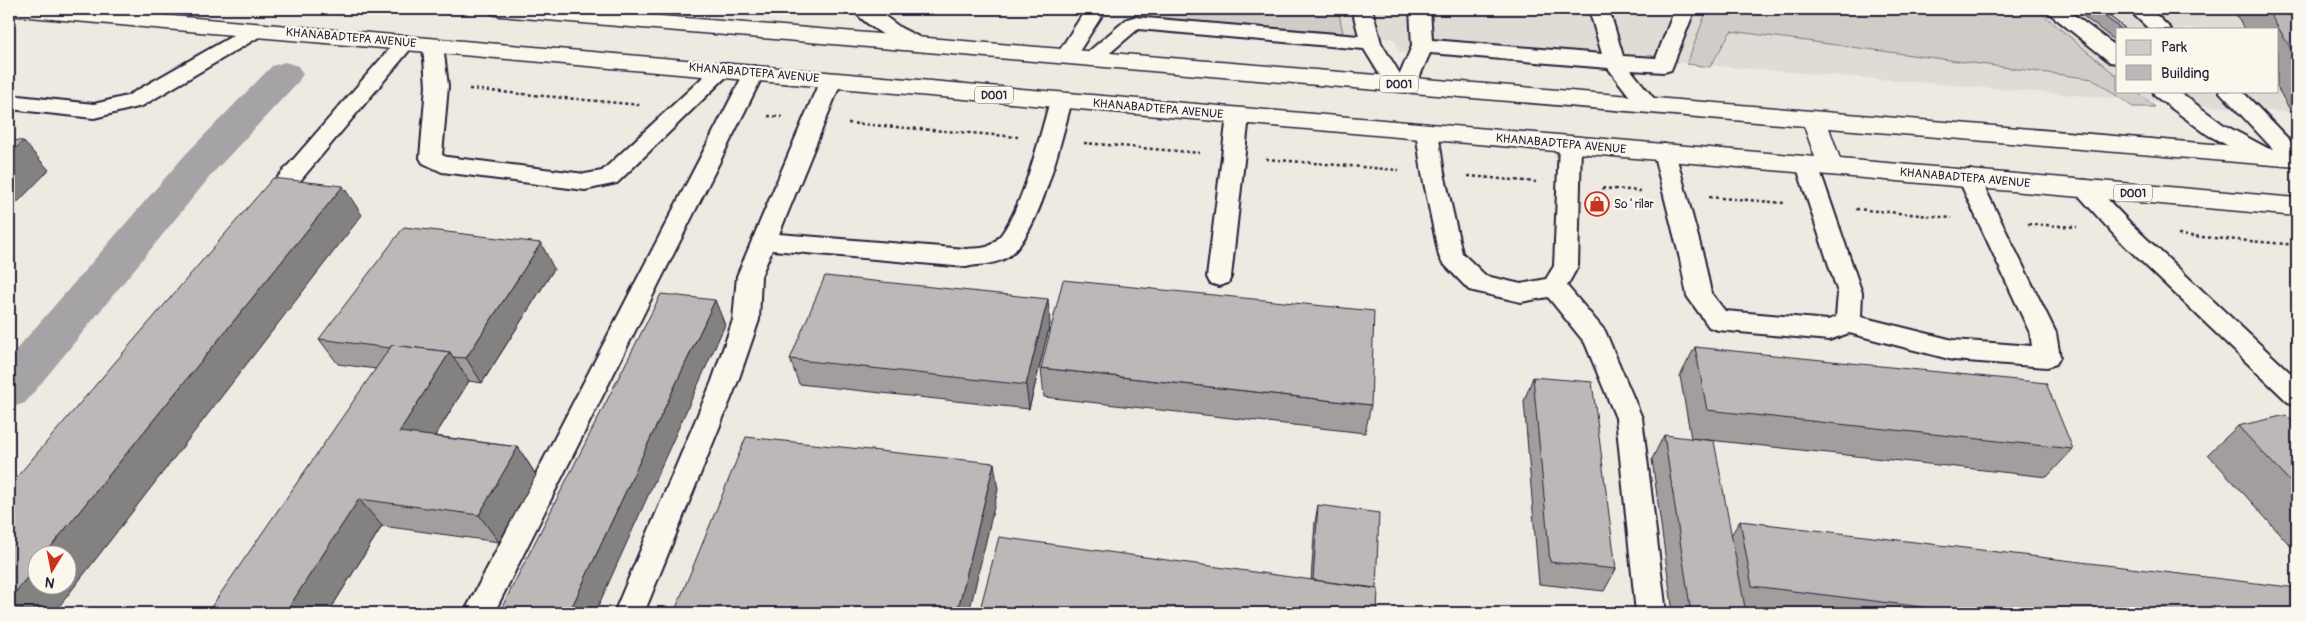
<svg xmlns="http://www.w3.org/2000/svg" width="2306" height="622" font-family="Pangolin,sans-serif">
<style>
.built{fill:#dfdbd5;fill-rule:evenodd}
.green{fill:#d0cdc9;stroke:#797882}
.lines{fill:none;stroke-linecap:round;stroke-linejoin:round}
.canal{fill:#a6a3a7;fill-rule:evenodd}
.service-casing{stroke:#22223b;stroke-width:4}
.trunk-casing{stroke:#22223b;stroke-width:3}
.path{stroke:#22223b;stroke-width:2.5;stroke-dasharray:3 3;stroke-linecap:butt}
.service{fill:#fbf7ec;fill-rule:evenodd}
.trunk{fill:#fbf7ec;fill-rule:evenodd}
.wall{fill:#a29e9e;stroke:#22223b}
.shaded-wall{fill:#848181;stroke:#22223b}
.building{fill:#bcb8b8;stroke:#22223b}
.labels{text-anchor:middle;dominant-baseline:central;stroke-width:4.5;stroke-linejoin:round;paint-order:stroke}
.shield{fill:#fbf7ec;stroke:#636270;stroke-width:1}
.shield-label{font-size:11px;font-weight:bold;fill:#22223b}
.street-label{font-size:12px;fill:#22223b;stroke:#fbf7ec}
.poi-label{font-size:12px;fill:#22223b;stroke:#fbf7ec;text-anchor:start}
</style>
<rect width="100%" height="100%" fill="#eeeae2"/>
<filter id="ink" filterUnits="userSpaceOnUse"><feTurbulence type="fractalNoise" baseFrequency=".02" numOctaves="2"/><feDisplacementMap in="SourceGraphic" scale="10" xChannelSelector="R" yChannelSelector="G"/><feConvolveMatrix kernelMatrix="1 2 1 2 8 2 1 2 1" color-interpolation-filters="sRGB"/></filter>
<g filter="url(#ink)">
<!-- built -->
<path class="built" d="M1015,9H2287L2297,14V113L1631,59L1625,63L1607,69L1400,52L1394,39ZM2117,29H2277V91H2117Z"/>
<!-- green -->
<g class="green">
<path d="M1162,9H1338L1343,33L1157,18Z"/>
<path d="M1707,9H2036L2117,76V91H2136L2155,107H2133L2093,79L1731,31L1710,67L1687,64Z"/>
</g>
<g class="lines">
<!-- canal -->
<path class="canal" d="M285,62L298,66L303,74L298,82L213,173L25,403L9,408V358L185,155L272,66Z"/>
<!-- service casing -->
<g class="service-casing">
<g id="service">
<path d="M853,9H875L901,28L923,39L926,43L923,47C905,52 863,24 853,9Z"/>
<path d="M1086,9H1106L1073,61L1066,62L1059,61L1056,56Z"/>
<path d="M1352,9H1372L1381,43L1400,74L1412,46L1410,9H1430L1432,40L1602,54L1589,9H1609L1623,56L1656,58L1675,9H1695L1671,70L1664,72L1631,70L1659,105L1656,110L1648,112L1640,110L1608,68L1430,53L1414,89L1407,91L1388,88L1364,49L1138,29L1098,63L1091,64L1084,63L1081,58L1127,19L1134,17L1359,36Z"/>
<path d="M2044,9H2066L2117,47V63L2110,62Z"/>
<path d="M2128,9H2150L2171,29H2149Z"/>
<path d="M257,24L264,26L267,30L264,34L142,106L94,118L9,109V95L94,104L127,96L250,26Z"/>
<path d="M406,36L413,38L416,42L413,46L274,212L266,214L258,212L254,206L258,200L399,38Z"/>
<path d="M433,39L440,41L443,45L448,86L442,155L447,157L585,174L602,171L716,65L723,63L730,65L733,70L617,183L585,190L442,172L423,163L420,158L426,86L423,45L426,41Z"/>
<path d="M754,66L761,68L764,73L494,613H464L744,73L747,68Z"/>
<path d="M831,73L838,75L842,80L779,234L966,249C973,248 983,249 989,246C1019,229 1040,134 1050,101L1053,96L1061,94L1069,96L1072,101C1061,138 1039,242 1004,259C992,265 978,264 966,267L772,250L761,276L759,320L738,381L644,613H614L712,381L733,320L737,276L820,80L824,75Z"/>
<path d="M2153,91H2178L2224,125L2273,151L2276,156L2273,161L2265,164L2257,161L2208,135L2155,96Z"/>
<path d="M2219,91H2242L2297,148V165L2286,163Z"/>
<path d="M1238,109L1246,111L1249,116L1231,277L1228,283L1219,286L1210,283L1207,277L1227,116L1230,111Z"/>
<path d="M1427,125L1435,127L1438,132L1444,173L1462,253L1486,276L1521,284L1546,279L1554,266L1559,144L1562,139L1570,137L1578,139L1581,144L1578,266L1567,286L1605,331L1642,418L1666,613H1636L1616,418L1585,343L1548,297L1521,302L1469,290L1442,262L1439,256L1422,173L1416,132L1419,127Z"/>
<path d="M1664,144L1672,147L1675,152L1704,259L1711,293L1725,311L1828,320L1836,317L1838,293L1796,165L1799,160L1807,157L1815,160L1818,165L1862,293L1861,317L1953,340L2032,346L2030,333L1958,178L1961,172L1969,170L1977,172L2056,333L2060,357L2056,364L2047,367L1953,360L1849,333L1829,340L1718,330L1709,327L1687,296L1680,259L1653,152L1656,147Z"/>
<path d="M2083,180L2091,182L2132,225L2297,379V405L2288,402L2116,237L2072,188L2075,182Z"/>
</g>
</g>
<!-- trunk casing -->
<g class="trunk-casing">
<path id="trunk" d="M9,9H91L1815,157L1804,126L500,16L492,14L489,9H577L2297,151V167L1829,128L1840,159L2297,198V216L18,16L10,14Z"/>
</g>
<!-- path -->
<g class="path">
<path d="M469,89L640,105"/>
<path d="M768,116L782,117"/>
<path d="M848,123L1018,137"/>
<path d="M1084,143L1200,153"/>
<path d="M1266,159L1399,170"/>
<path d="M1468,176L1536,182"/>
<path d="M1602,188L1641,191"/>
<path d="M1709,197L1785,203"/>
<path d="M1856,209L1952,218"/>
<path d="M2028,224L2077,227"/>
<path d="M2178,235L2297,245"/>
</g>
<!-- service -->
<use href="#service" class="service"/>
<!-- trunk -->
<use href="#trunk" class="trunk"/>
</g>
<!-- wall -->
<g class="wall">
<path d="M2074,9H2100L2126,29H2117V42Z"/>
<path d="M2233,9H2289L2297,20V111L2290,110L2277,87V29H2244Z"/>
<path d="M554,269L482,383L469,381L435,436L518,447L536,475L499,542L382,526L328,613L376,369L338,364L319,339Z"/>
<path d="M1050,324L1029,409L799,384L790,359Z"/>
<path d="M1695,347L2073,449L2047,477L1691,438L1680,376Z"/>
<path d="M1041,368L1371,405L1365,433L1044,397Z"/>
<path d="M1533,377L1616,569L1604,591L1539,584L1524,401Z"/>
<path d="M2238,426H2297V553L2208,454Z"/>
<path d="M1664,435L1731,535L1740,521L2297,613H1673L1652,459Z"/>
<path d="M1318,505L1376,588L1311,580L1315,522Z"/>
</g>
<!-- shaded-wall -->
<g class="shaded-wall">
<path d="M23,141L49,170L9,211V155Z"/>
<path d="M343,186L362,215L54,613H9V600L38,564V584H68V554H45Z"/>
<path d="M541,243L554,269L482,383L466,358Z"/>
<path d="M1048,299L1050,324L1029,409L1026,385Z"/>
<path d="M715,300L725,325L595,613H569Z"/>
<path d="M450,352L469,381L420,460L399,432Z"/>
<path d="M518,447L536,475L499,542L479,515Z"/>
<path d="M994,463L998,490L969,613H957Z"/>
<path d="M359,499L382,526L328,613H285Z"/>
</g>
<!-- building -->
<g class="building">
<path d="M2095,9H2100L2126,29H2121Z"/>
<path d="M2267,9H2289L2297,20V59Z"/>
<path d="M9,140L23,141L9,155Z"/>
<path d="M273,178L343,186L45,554H38V564L9,600V486Z"/>
<path d="M404,227L541,243L466,358L453,357L450,352L392,345L390,348L319,339Z"/>
<path d="M825,276L1048,299L1026,385L790,359Z"/>
<path d="M1063,280L1374,311L1371,405L1041,368Z"/>
<path d="M661,294L715,300L569,613H499Z"/>
<path d="M392,345L450,352L399,432L518,447L479,515L359,499L285,613H207Z"/>
<path d="M1695,347L2046,383L2073,449L1707,410Z"/>
<path d="M1533,377L1592,382L1616,569L1550,562Z"/>
<path d="M2286,415L2297,426V489L2238,426Z"/>
<path d="M1664,435L1714,441L1746,613H1691Z"/>
<path d="M746,437L994,463L957,613H674Z"/>
<path d="M1318,505L1379,513L1376,588L1313,580Z"/>
<path d="M1740,521L2297,588V613H1971L1752,586Z"/>
<path d="M999,537L1378,589L1377,613H979Z"/>
</g>
</g>
<!-- icons -->
<defs>
<g id="shop-ring" transform="scale(1.25)"><circle r="9.5" fill="#fbf7ec" stroke="#c8321e" stroke-width="1.5"/><path d="M-5-2.5h2.3a2.7 3.5 0 0 1 5.4 0H5L5.5 6h-11ZM-1.5-2.5h3a1.5 2.3 0 0 0-3 0Z" fill="#c8321e"/></g>
</defs>
<g fill-rule="evenodd">
<use href="#shop-ring" x="1597" y="204"/>
</g>
<g class="labels">
<!-- shield labels -->
<g class="shield">
<rect x="1380" y="75.5" width="38" height="17" rx="4"/>
<rect x="975" y="86.5" width="38" height="17" rx="4"/>
<rect x="2114" y="184.5" width="38" height="17" rx="4"/>
</g>
<g class="shield-label">
<text x="1399" y="84">D001</text>
<text x="994" y="95">D001</text>
<text x="2133" y="193">D001</text>
</g>
<!-- street labels -->
<g class="street-label">
<text transform="translate(351 38) rotate(5)">KHANABADTEPA AVENUE</text>
<text transform="translate(754 73) rotate(5)">KHANABADTEPA AVENUE</text>
<text transform="translate(1158 109) rotate(5)">KHANABADTEPA AVENUE</text>
<text transform="translate(1561 144) rotate(5)">KHANABADTEPA AVENUE</text>
<text transform="translate(1965 178) rotate(5)">KHANABADTEPA AVENUE</text>
</g>
<!-- poi labels -->
<g class="poi-label">
<text x="1614" y="204">Soʻrilar</text>
</g>
</g>
<!-- margin -->
<rect width="2306" height="622" fill="none" stroke="#fbf7ec" stroke-width="30"/>
<rect x="15" y="15" width="2276" height="592" fill="none" stroke="#22223b" stroke-width="2" filter="url(#ink)"/>
<!-- legend -->
<rect x="2116" y="28" width="162" height="65" fill="#fbf7ec" stroke="#a4a2a5"/>
<rect x="2126" y="40" width="25" height="15" fill="#d0cdc9" stroke="#a4a2a5"/>
<text x="2161" y="52" font-size="15" fill="#22223b">Park</text>
<rect x="2126" y="65" width="25" height="15" fill="#bcb8b8" stroke="#a4a2a5"/>
<text x="2161" y="78" font-size="15" fill="#22223b">Building</text>
<!-- north arrow -->
<g transform="translate(52 570) rotate(190)"><circle r="24" fill="#fbf7ec" stroke="#a4a2a5"/>
<path d="M0-4L9 19L0 12L-9 19Z" fill="#c8321e"/>
<text y="-8" font-size="14" font-weight="bold" text-anchor="middle" fill="#22223b">N</text>
</g>
</svg>
